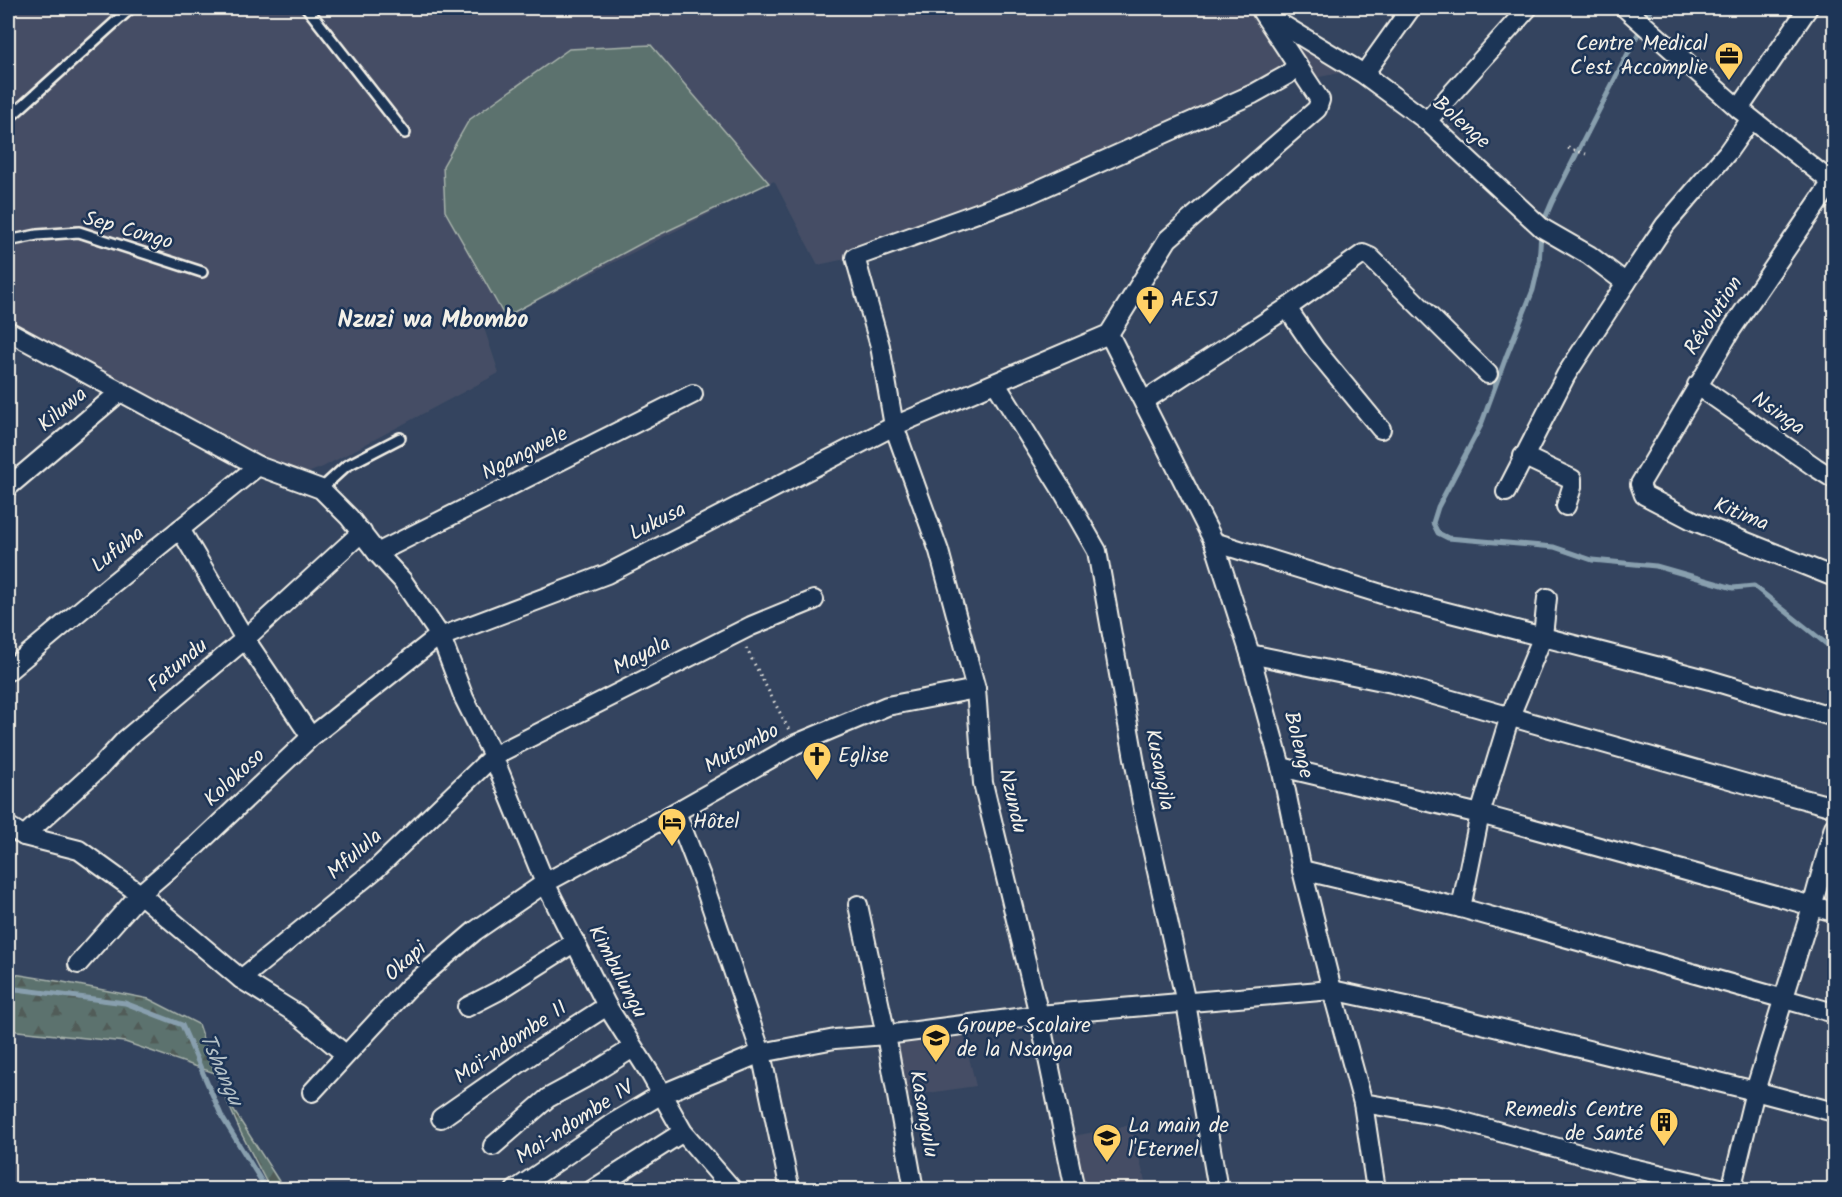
<svg xmlns="http://www.w3.org/2000/svg" width="1842" height="1197" font-family="Kalam,sans-serif">
<style>
.built{fill:#444e65}
.grass{fill:#5b726e;stroke:#a8b2ab;stroke-width:1.5}
.forest{fill:url(#forest-firs);stroke:#a8b2ab;stroke-width:1.5}
.lines{fill:none;stroke-linecap:round;stroke-linejoin:round}
.stream{stroke:#889fae;stroke-width:5}
.service-casing{stroke:#f4f1e8;stroke-width:14}
.minor-casing{stroke:#f4f1e8;stroke-width:22}
.path{stroke:#f4f1e8;stroke-width:3;stroke-dasharray:1.5 4.5;stroke-linecap:butt}
.service{stroke:#1d3557;stroke-width:9}
.minor{stroke:#1d3557;stroke-width:18}
.labels{text-anchor:middle;dominant-baseline:central;stroke-width:5;stroke-linejoin:round;paint-order:stroke}
.poi-label{font-size:21px;fill:#f4f1e8;stroke:#1d3557;text-anchor:start}
.street-label{font-size:21px;fill:#f4f1e8;stroke:#1d3557}
.water-label{font-size:22px;font-style:italic;fill:#b5c1c6;stroke:#1d3557}
.quarter-label{font-size:24px;font-weight:bold;fill:#f4f1e8;stroke:#1d3557}
</style>
<defs>
<pattern id="forest-firs" width="22" height="20" patternUnits="userSpaceOnUse" patternTransform="scale(1.5)"><rect width="22" height="20" fill="#5b726e"/><path d="M5 1l3.5 6h-7zM16 11l3.5 6h-7z" fill="#515b58"/></pattern>
</defs>
<rect width="100%" height="100%" fill="#34445f"/>
<filter id="ink" filterUnits="userSpaceOnUse"><feTurbulence type="fractalNoise" baseFrequency=".0167" numOctaves="2"/><feDisplacementMap in="SourceGraphic" scale="12" xChannelSelector="R" yChannelSelector="G"/><feConvolveMatrix kernelMatrix="1 2 1 2 8 2 1 2 1" color-interpolation-filters="sRGB"/></filter>
<g filter="url(#ink)">
<!-- built -->
<g class="built">
<path d="M8,8H1277L1356,70L1293,82L850,258L818,265L774,181L484,328L499,373L323,467L295,478L8,336Z"/>
<path d="M964,1037L976,1086L908,1096L897,1041Z"/>
<path d="M1131,1125L1147,1189H1078L1068,1137Z"/>
</g>
<!-- grass -->
<path class="grass" d="M651,45L769,183L644,242L505,317L445,211L443,166L469,120L569,49Z"/>
<!-- forest -->
<path class="forest" d="M8,973L63,982L149,999L198,1024L212,1065L234,1111L284,1189H270L241,1133L215,1073L125,1042L8,1030Z"/>
<g class="lines">
<!-- stream -->
<g class="stream">
<path d="M1645,19L1651,8"/>
<path d="M1543,223L1552,202L1641,28"/>
<path d="M1541,232L1539,264L1533,290L1506,357L1481,425L1438,507L1433,523L1438,533L1448,538L1554,547L1592,560L1656,566L1733,588L1754,586L1834,650"/>
<path d="M8,988L125,1003L182,1025L222,1117L267,1190"/>
</g>
<!-- service casing -->
<g class="service-casing">
<g id="service">
<path d="M307,8L405,133"/>
<path d="M8,119L131,8"/>
<path d="M8,241L37,235L79,232L202,272"/>
<path d="M321,489L346,466L400,438"/>
</g>
</g>
<!-- minor casing -->
<g class="minor-casing">
<g id="minor">
<path d="M1625,8L1739,109L1834,184"/>
<path d="M1268,16L1362,73L1427,121L1542,228L1589,255L1626,283"/>
<path d="M1364,74L1411,8"/>
<path d="M1739,109L1808,8"/>
<path d="M1427,121L1528,8"/>
<path d="M1834,179L1731,330L1640,484L1644,495L1694,521L1834,577"/>
<path d="M1287,308L1315,349L1381,429"/>
<path d="M8,331L258,466L321,489L349,517L377,553L402,580L441,637L464,698L493,756L545,883L607,1006L651,1075L683,1132L733,1190"/>
<path d="M1109,334L1214,542L1250,654L1281,767L1302,870L1332,990L1363,1103L1376,1190"/>
<path d="M996,384L1065,495L1097,551L1142,803L1186,1003L1218,1190"/>
<path d="M1697,385L1815,467L1834,479"/>
<path d="M1144,401L1287,308L1363,254L1370,257L1488,374"/>
<path d="M1523,456L1572,479V487L1566,506"/>
<path d="M8,487L120,392"/>
<path d="M1506,492L1566,375L1626,283L1665,225L1727,153L1751,119"/>
<path d="M180,529L245,639L311,737"/>
<path d="M1214,542L1404,601L1710,680L1834,717"/>
<path d="M377,553L693,394"/>
<path d="M1250,654L1392,683L1747,784L1834,807"/>
<path d="M8,671L112,584L258,466"/>
<path d="M1281,767L1480,814L1834,912"/>
<path d="M676,812L702,879L761,1053L790,1190"/>
<path d="M8,826L24,836L79,850L140,894L241,979L297,1014L345,1054"/>
<path d="M24,836L101,766L125,740L245,639L362,532"/>
<path d="M1302,870L1461,908L1834,1013"/>
<path d="M858,905L886,1035L914,1190"/>
<path d="M1461,908L1480,814L1510,716L1543,636L1547,598"/>
<path d="M78,964L140,894L197,845L311,737L435,639L607,574L894,426L1109,334L1168,239L1317,109L1320,100L1262,12"/>
<path d="M241,979L376,869L493,756L751,626L814,600"/>
<path d="M467,1007L498,991L575,942"/>
<path d="M312,1092L408,988L475,931L545,883L676,812L796,744L887,706L976,689"/>
<path d="M1363,1103L1446,1117L1619,1165L1729,1190"/>
<path d="M441,1118L534,1053L607,1006"/>
<path d="M493,1146L548,1098L585,1078L633,1048"/>
<path d="M515,1190L613,1123L660,1095L761,1053L835,1039L886,1035L1039,1015L1332,990L1425,1010L1755,1091L1834,1112"/>
<path d="M592,1190L683,1132"/>
<path d="M1075,1190L1039,1015L983,783L976,689L939,551L894,426L880,346L855,257L1027,195L1253,94L1287,75L1297,65"/>
<path d="M1731,1190L1755,1091L1812,907L1834,827"/>
</g>
</g>
<!-- path -->
<g class="path">
<path d="M1568,148L1586,154"/>
<path d="M746,648L789,730"/>
</g>
<!-- service -->
<use href="#service" class="service"/>
<!-- minor -->
<use href="#minor" class="minor"/>
</g>
</g>
<!-- icons -->
<defs>
<g id="office-pin" transform="scale(1.5)"><path d="M0 17L-7.5 6A9.5 9.5 0 1 1 7.5 6Z" fill="#ffd166" stroke="#1d3557"/><path d="M-6-3h4V-5.5h4V-3h4V5H-6ZM-1-4.5V-3h2v-1.5ZM-6 0V1H6V0Z" fill="#111"/></g>
<g id="church-pin" transform="scale(1.5)"><path d="M0 17L-7.5 6A9.5 9.5 0 1 1 7.5 6Z" fill="#ffd166" stroke="#1d3557"/><path d="M-1.2-6h2.4v3.5h3.3v2.4h-3.3V6h-2.4V-.1h-3.3v-2.4h3.3Z" fill="#111"/></g>
<g id="hotel-pin" transform="scale(1.5)"><path d="M0 17L-7.5 6A9.5 9.5 0 1 1 7.5 6Z" fill="#ffd166" stroke="#1d3557"/><path d="M-6-4.5h1.5V1H6V5H4.5V3h-9V5H-6ZM-4 0a1.8 1.8 0 1 1 3.6 0ZM.5 0V-2.5h3Q6-2.5 6 0Z" fill="#111"/></g>
<g id="school-pin" transform="scale(1.5)"><path d="M0 17L-7.5 6A9.5 9.5 0 1 1 7.5 6Z" fill="#ffd166" stroke="#1d3557"/><path d="M0-5L7-2L0 1L-7-2ZM-4 1L0 2.5L4 1V4Q0 6-4 4Z" fill="#111"/></g>
<g id="building-pin" transform="scale(1.5)"><path d="M0 17L-7.5 6A9.5 9.5 0 1 1 7.5 6Z" fill="#ffd166" stroke="#1d3557"/><path d="M-4-6H4V6H1V3H-1V6H-4ZM-2.5-4.3h1.7v1.8h-1.7ZM.8-4.3h1.7v1.8H.8ZM-2.5-1h1.7V.8h-1.7ZM.8-1h1.7V.8H.8Z" fill="#111"/></g>
</defs>
<g fill-rule="evenodd">
<use href="#office-pin" x="1729" y="56"/>
<use href="#church-pin" x="1150" y="300"/>
<use href="#church-pin" x="817" y="756"/>
<use href="#hotel-pin" x="672" y="822"/>
<use href="#school-pin" x="936" y="1038"/>
<use href="#building-pin" x="1664" y="1122"/>
<use href="#school-pin" x="1107" y="1138"/>
</g>
<g class="labels">
<!-- poi labels -->
<g class="poi-label">
<text x="1708" y="44" text-anchor="end">Centre Medical<tspan x="1708" dy="24">C'est Accomplie</tspan></text>
<text x="1171" y="300">AESJ</text>
<text x="838" y="756">Eglise</text>
<text x="693" y="822">Hôtel</text>
<text x="957" y="1026">Groupe Scolaire<tspan x="957" dy="24">de la Nsanga</tspan></text>
<text x="1643" y="1110" text-anchor="end">Remedis Centre<tspan x="1643" dy="24">de Santé</tspan></text>
<text x="1128" y="1126">La main de<tspan x="1128" dy="24">l'Eternel</tspan></text>
</g>
<!-- street labels -->
<g class="street-label">
<text transform="translate(1461 123) rotate(41)">Bolenge</text>
<text transform="translate(128 231) rotate(16)">Sep Congo</text>
<text transform="translate(1714 316) rotate(-57)">Révolution</text>
<text transform="translate(63 410) rotate(-40)">Kiluwa</text>
<text transform="translate(1778 414) rotate(35)">Nsinga</text>
<text transform="translate(525 454) rotate(-27)">Ngangwele</text>
<text transform="translate(1741 515) rotate(22)">Kitima</text>
<text transform="translate(658 522) rotate(-27)">Lukusa</text>
<text transform="translate(118 550) rotate(-39)">Lufuha</text>
<text transform="translate(642 656) rotate(-27)">Mayala</text>
<text transform="translate(178 666) rotate(-40)">Fatundu</text>
<text transform="translate(1298 745) rotate(76)">Bolenge</text>
<text transform="translate(742 749) rotate(-29)">Mutombo</text>
<text transform="translate(1159 770) rotate(79)">Kusangila</text>
<text transform="translate(235 778) rotate(-43)">Kolokoso</text>
<text transform="translate(1012 801) rotate(77)">Nzundu</text>
<text transform="translate(355 855) rotate(-41)">Mfulula</text>
<text transform="translate(406 962) rotate(-42)">Okapi</text>
<text transform="translate(617 972) rotate(62)">Kimbulungu</text>
<text transform="translate(511 1043) rotate(-34)">Maï-ndombe II</text>
<text transform="translate(923 1114) rotate(80)">Kasangulu</text>
<text transform="translate(575 1123) rotate(-33)">Mai-ndombe IV</text>
</g>
<!-- water labels -->
<g class="water-label">
<text transform="translate(220 1070) rotate(66)">Tshangu</text>
</g>
<!-- quarter labels -->
<g class="quarter-label">
<text x="433" y="320">Nzuzi wa Mbombo</text>
</g>
</g>
<!-- margin -->
<rect width="1842" height="1197" fill="none" stroke="#1d3557" stroke-width="30"/>
<rect x="15" y="15" width="1812" height="1167" fill="none" stroke="#f4f1e8" stroke-width="2" filter="url(#ink)"/>
</svg>
